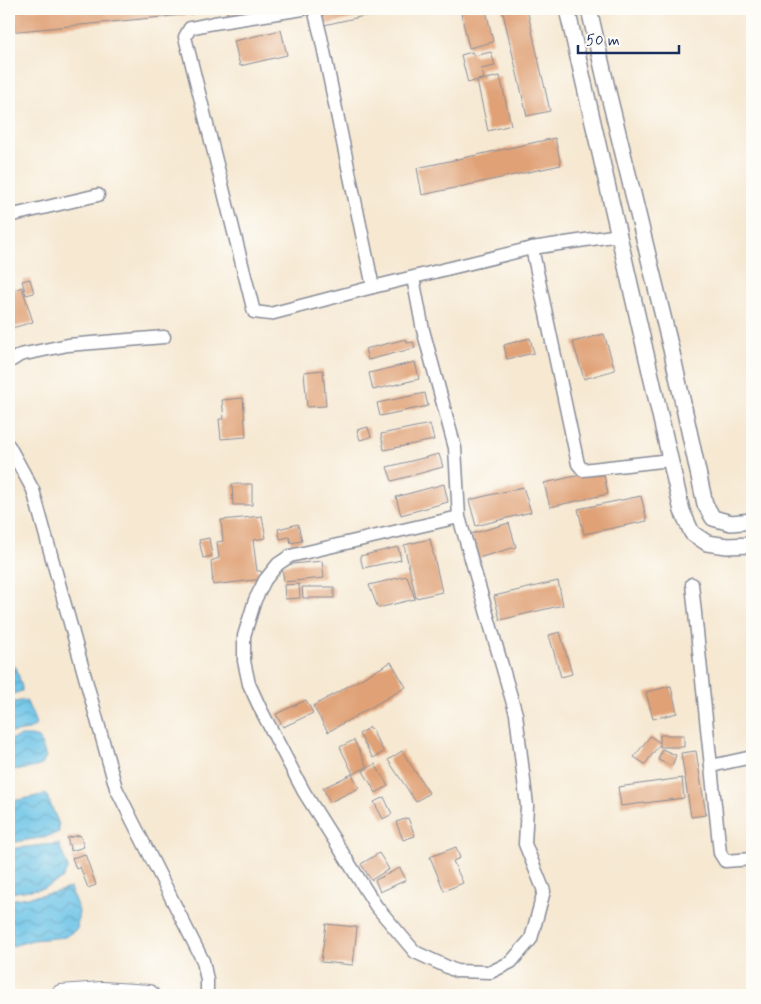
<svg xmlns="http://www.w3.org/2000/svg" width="761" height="1004" font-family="Mynerve,sans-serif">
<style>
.water{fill:url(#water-waves);stroke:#4279a2}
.building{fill:#e0a176}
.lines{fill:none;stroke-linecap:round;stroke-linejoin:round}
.minor-casing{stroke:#888c98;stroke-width:15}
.tertiary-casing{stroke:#888c98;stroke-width:18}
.primary-casing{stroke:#888c98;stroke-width:22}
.minor{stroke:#fff;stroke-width:12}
.tertiary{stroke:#fff;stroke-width:15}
.primary{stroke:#fff;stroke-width:20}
</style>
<defs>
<pattern id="water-waves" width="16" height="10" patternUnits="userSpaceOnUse" patternTransform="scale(1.25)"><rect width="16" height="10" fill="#6ac3e7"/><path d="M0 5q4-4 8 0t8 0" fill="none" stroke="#569fbe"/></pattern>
</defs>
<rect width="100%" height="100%" fill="#fdfcf7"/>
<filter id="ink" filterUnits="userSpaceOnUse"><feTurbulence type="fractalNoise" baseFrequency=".02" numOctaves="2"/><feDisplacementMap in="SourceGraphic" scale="10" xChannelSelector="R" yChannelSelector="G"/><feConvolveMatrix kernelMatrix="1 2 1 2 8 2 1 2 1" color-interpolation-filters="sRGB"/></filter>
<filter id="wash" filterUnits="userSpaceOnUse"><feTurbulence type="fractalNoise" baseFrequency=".0096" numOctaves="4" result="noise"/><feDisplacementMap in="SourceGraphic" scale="20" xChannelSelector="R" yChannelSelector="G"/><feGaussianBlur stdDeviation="1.12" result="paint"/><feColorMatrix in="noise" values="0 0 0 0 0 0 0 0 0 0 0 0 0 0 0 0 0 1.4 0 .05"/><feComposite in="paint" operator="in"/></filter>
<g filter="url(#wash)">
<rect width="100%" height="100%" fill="#f6e8d1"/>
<!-- water -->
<g class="water">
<path d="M9,667H16L22,687V691L9,695Z"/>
<path d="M26,700L34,718L36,725L29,730L9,733V703Z"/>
<path d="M21,736H31L39,738L46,757L42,765C30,769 21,771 9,768V740Z"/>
<path d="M46,794L58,822L59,832L46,837L9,843V802Z"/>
<path d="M59,844L68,868L62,879L44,888L9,893V849L44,845Z"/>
<path d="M70,888L79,911L77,929L65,937L33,940L9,947V900L52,893Z"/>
</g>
<g id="blocks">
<!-- building -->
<g class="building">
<path d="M9,9H192L193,14L9,32Z"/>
<path d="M226,9H256L228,16Z"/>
<path d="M335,9H372L373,14L324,25L322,12Z"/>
<path d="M460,9H486L493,42L469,48Z"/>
<path d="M502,9H527L550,111L527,116Z"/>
<path d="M281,30L287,55L240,66L234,41Z"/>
<path d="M472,52L474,56L491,52L495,66L481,69L484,78L468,83L461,55Z"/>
<path d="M500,76L511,125L488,131L477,81Z"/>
<path d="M555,138L561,165L422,195L417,168Z"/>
<path d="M30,279L34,293L26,295L22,281Z"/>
<path d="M12,283L14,290L22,287L33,322L12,328L9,316V284Z"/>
<path d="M604,334L615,370L584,379L573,342Z"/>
<path d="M530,338L534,353L507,359L504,345Z"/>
<path d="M406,339L407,343L413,342L415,348L368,360L365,349Z"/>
<path d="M415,362L419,379L373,390L369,373Z"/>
<path d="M323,370L326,406L307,407L304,372Z"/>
<path d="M425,393L428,406L380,416L377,403Z"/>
<path d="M243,398L246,437L221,439L219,419H224L222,400Z"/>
<path d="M430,424L434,440L384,450L381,434Z"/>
<path d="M368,427L371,437L360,440L357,430Z"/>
<path d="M439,454L443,467L392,481L387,467Z"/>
<path d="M603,470L608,494L550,507L544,483Z"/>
<path d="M232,484H252V505H233Z"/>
<path d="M444,484L448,502L401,515L396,497Z"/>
<path d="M523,487L531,512L476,526L469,500Z"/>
<path d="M641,496L647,521L584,534L578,509Z"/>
<path d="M262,516L266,538L253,540L257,571H261L263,579L213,585L211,561L219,558L217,542L223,541L221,520Z"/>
<path d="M509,523L516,547L478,558L471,534Z"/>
<path d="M298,524L302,541L291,543L289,537L280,539L278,529Z"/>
<path d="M209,538L212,556L203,558L199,540Z"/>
<path d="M430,539L442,592L416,598L404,545Z"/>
<path d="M398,547L401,560L363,568L360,556Z"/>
<path d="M322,561L324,578L284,582L282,565Z"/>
<path d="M407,576L415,599L378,608L369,585Z"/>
<path d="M558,581L563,605L500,620L494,596Z"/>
<path d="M299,584L300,598L285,599L284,585Z"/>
<path d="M302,587H334V598H303Z"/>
<path d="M560,632L572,674L561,677L549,635Z"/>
<path d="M391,662L406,687L328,732L313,706Z"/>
<path d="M671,686L677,713L653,719L646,692Z"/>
<path d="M306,700L313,713L283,727L276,714Z"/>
<path d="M370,727L384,752L373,758L359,734Z"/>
<path d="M660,735H684V747H660V744L645,764L634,757L650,736L660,743Z"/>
<path d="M354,740L367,767L353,774L340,747Z"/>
<path d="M662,749L676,755L672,766L658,760Z"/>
<path d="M402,751L429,793L416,802L388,760Z"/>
<path d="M696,751L706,815L691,817L681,753Z"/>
<path d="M375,764L388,786L376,793L363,771Z"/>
<path d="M352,774L359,788L330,802L323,788Z"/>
<path d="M682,778L684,798L621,806L618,787Z"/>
<path d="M384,797L392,814L383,819L374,802Z"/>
<path d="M408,818L415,836L403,840L396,822Z"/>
<path d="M80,835L84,847L71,851L67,838Z"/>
<path d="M456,847L460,858L453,861L463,883L444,891L430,857Z"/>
<path d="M379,853L389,869L371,880L361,864Z"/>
<path d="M85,854L96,885L88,888L80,867L76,869L72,858Z"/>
<path d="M400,868L406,880L380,892L375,880Z"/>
<path d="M326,924L357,927L353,965L321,962Z"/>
</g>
</g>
</g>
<g filter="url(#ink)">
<use href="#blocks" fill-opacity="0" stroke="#888c98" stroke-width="1"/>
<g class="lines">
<!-- minor casing -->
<g class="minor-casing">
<g id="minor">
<path d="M303,9L214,23L190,28L185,37L254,312L270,314L373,287"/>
<path d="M314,9L321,37L373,287L532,248L619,235"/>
<path d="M9,216L98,195"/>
<path d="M532,248L578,464L583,470L670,460"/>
<path d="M413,278L423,330L455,448L459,517L516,714L527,806L525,844L544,891L531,939L511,962L491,972L456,971L415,952L376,906L304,792L261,710L249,684L244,661V636L255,600L265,580L278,564L290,556L459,517"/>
<path d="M9,362L20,355L68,345L164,337"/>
<path d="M9,446L33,490L116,788L203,961L207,980V995"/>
<path d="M692,584L720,853L725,861L752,859"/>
<path d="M711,766L752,757"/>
</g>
</g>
<!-- tertiary casing -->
<g class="tertiary-casing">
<g id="tertiary">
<path d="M567,9L682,511L692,533L707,543L727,546L752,545"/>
<path d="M589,9L608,92L672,353L705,504L713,518L731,523L752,521"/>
</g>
</g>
<!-- primary casing -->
<g class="primary-casing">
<path id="primary" d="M61,995L102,992L149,995"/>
</g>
<!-- minor -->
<use href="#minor" class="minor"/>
<!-- tertiary -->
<use href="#tertiary" class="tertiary"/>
<!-- primary -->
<use href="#primary" class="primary"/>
</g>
</g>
<!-- margin -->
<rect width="761" height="1004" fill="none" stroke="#fdfcf7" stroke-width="30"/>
<!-- scale -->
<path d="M578 45v8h101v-8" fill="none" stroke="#1b2f5e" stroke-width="2.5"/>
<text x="586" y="45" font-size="15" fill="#1b2f5e" stroke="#fdfcf7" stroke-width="4" paint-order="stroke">50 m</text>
</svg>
